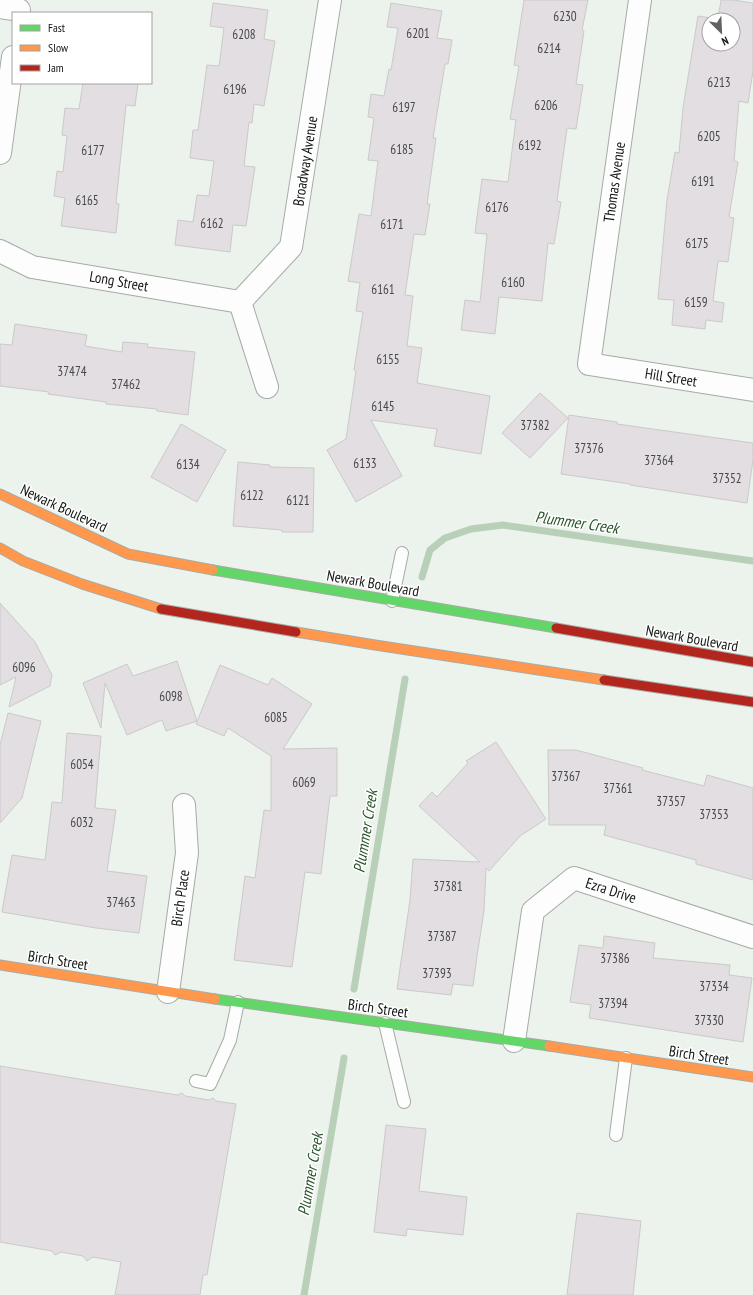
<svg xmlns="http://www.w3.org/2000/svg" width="753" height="1295" font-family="'PT Sans Narrow',sans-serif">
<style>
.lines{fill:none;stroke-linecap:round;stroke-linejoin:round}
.stream{stroke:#b8d0b8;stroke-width:7}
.building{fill:#e2dee2;stroke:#cacac9;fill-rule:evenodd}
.lane-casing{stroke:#a6aba6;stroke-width:14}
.street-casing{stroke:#a6aba6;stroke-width:24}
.fast-casing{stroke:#a6aba6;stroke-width:11}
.slow-casing{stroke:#a6aba6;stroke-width:11}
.jam-casing{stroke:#a6aba6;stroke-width:11}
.lane{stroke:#fcfdfc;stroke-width:12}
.street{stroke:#fcfdfc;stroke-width:22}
.fast{stroke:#63d668;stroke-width:9}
.slow{stroke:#ff974d;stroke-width:9}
.jam{stroke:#b3261e;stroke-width:9}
.labels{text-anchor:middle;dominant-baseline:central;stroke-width:3;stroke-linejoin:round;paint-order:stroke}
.number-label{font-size:13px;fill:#474947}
.street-label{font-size:15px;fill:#131713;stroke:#fff}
.water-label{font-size:16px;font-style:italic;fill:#285429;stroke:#fff}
</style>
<rect width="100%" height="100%" fill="#ecf2ec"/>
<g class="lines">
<!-- stream -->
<g class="stream">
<path d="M422,577L430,550L445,538L471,529L503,525L753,561"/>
<path d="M354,989L405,679"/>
<path d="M304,1295L344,1058"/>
</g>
</g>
<!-- building -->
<g class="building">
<path d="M524,0H588L582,30L584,31L576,84L583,85L576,129L567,128L557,201L561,202L554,244L548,243L542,301L499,297L495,334L461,330L465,300L480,302L487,234L475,233L482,179L508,182L516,120L510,119L519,66L514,65Z"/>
<path d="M721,0H733L753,3V71L748,103L739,101L734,161L738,162L729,217L734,218L728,262L718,261L713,301L724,303L722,322L706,320L705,329L672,325L674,300L658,299L667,200L675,152L679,153L683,108L698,16L718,19ZM709,20H733V44H709Z"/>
<path d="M213,3L268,10L264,39L275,41L264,106L254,104L252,123L249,122L244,166L255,167L246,226L233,225L230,252L175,245L178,220L193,222L197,195L209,196L214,161L190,158L193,130H198L207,65L219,66L224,28L210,26Z"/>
<path d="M391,3L442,11L437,38L452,40L448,64H445L433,138H436L427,204H430L425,235L414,234L405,295L413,296L407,346L422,348L417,383L490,396L481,454L434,446L437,429L371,420L402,476L356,502L327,450L346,439L356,371L354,370L363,312L356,311L360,283L348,281L359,214L371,216L378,161L368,160L374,118L368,117L371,94L384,96L389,69L391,70L398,28L387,27Z"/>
<path d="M83,83H138L135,106L126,105L116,203L119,204L116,233L61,226L65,198L54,196L57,171L63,172L67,136L62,135L65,108L79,109Z"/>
<path d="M15,324L87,335L85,346L122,352L123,342L148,344L147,347L195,352L188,415L157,411V409L106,404V402L48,394L49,392L0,386V344L12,345Z"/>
<path d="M540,393L568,418L530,458L502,433Z"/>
<path d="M569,415L617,422V424L753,443V460L747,503L630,485V484L561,474Z"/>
<path d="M181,424L226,450L197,502L151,477Z"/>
<path d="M238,462L270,465V467L314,468L313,532H282V530L233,526Z"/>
<path d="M0,603L35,642L52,675L50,686L9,707L16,677L0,685Z"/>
<path d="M177,661L197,721L166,731L162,720L127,735L105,683L101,728L83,683L127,664L133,676Z"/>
<path d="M220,665L268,685L272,678L312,704L283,749L337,748V796H330L321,874L305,872L292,967L234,960L245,876L255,878L264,810L271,811V756L228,728L224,736L196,724Z"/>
<path d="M8,713L41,721L22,798L0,823V745Z"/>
<path d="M67,733L101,736L95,808L116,810L107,871L147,876L139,933L96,928L2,912L12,855L45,860L52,802L62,803Z"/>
<path d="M496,742L546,819L520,836L489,871L486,868L484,911L477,956L473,986L453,984L451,995L397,989L410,900L413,859L480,862L419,806L432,792L437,797L468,763L466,761Z"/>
<path d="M548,750H576L643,768L642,770L704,786L707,775L753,788V880L696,864V860L604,835L606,825H549Z"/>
<path d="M604,936L655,943L653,958L730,965L729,975L752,978L743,1042L589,1018L591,1005L570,1002L579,945L603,948Z"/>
<path d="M0,1066L177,1095L182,1093L185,1096L209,1100L213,1098L216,1101L236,1104L207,1275H203L200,1295H115L121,1262L93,1257L87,1261L83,1256L61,1252L55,1255L52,1251L0,1242Z"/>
<path d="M386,1125L426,1129L419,1191L467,1197L463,1235L407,1229L406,1236L374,1232Z"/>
<path d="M577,1213L641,1221L633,1295H567Z"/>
</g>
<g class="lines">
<!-- lane casing -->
<g class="lane-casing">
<g id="lane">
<path d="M392,601L402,553"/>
<path d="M385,1023L404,1102"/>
<path d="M196,1081L210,1084L230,1040L238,1002"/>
<path d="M616,1135L626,1058"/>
</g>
</g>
<!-- street casing -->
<g class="street-casing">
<g id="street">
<path d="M640,0L589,364L753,390"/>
<path d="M0,7L19,10"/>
<path d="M0,153L13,57"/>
<path d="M0,251L32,267L240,302"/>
<path d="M240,302L291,247L330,0"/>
<path d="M240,302L267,387"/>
<path d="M168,992L187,853L184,805"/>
<path d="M514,1041L533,911L574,878L753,937"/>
</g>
</g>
<!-- fast casing -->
<g class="fast-casing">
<g id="fast">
<path d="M213,570L556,628"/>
<path d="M215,999L549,1046"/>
</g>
</g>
<!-- slow casing -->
<g class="slow-casing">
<g id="slow">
<path d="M0,494L128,554L213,570"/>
<path d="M0,548L23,561L82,584L161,609"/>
<path d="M296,632L375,645L604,680"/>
<path d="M0,965L215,999"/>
<path d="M549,1046L753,1077"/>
</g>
</g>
<!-- jam casing -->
<g class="jam-casing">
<g id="jam">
<path d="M161,609L296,632"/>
<path d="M556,628L753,662"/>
<path d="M604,680L753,702"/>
</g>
</g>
<!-- lane -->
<use href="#lane" class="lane"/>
<!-- street -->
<use href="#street" class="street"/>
<!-- fast -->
<use href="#fast" class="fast"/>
<!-- slow -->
<use href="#slow" class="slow"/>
<!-- jam -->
<use href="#jam" class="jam"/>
</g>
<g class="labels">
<!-- number labels -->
<g class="number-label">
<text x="565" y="16">6230</text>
<text x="418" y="33">6201</text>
<text x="244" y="34">6208</text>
<text x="549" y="48">6214</text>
<text x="719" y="82">6213</text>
<text x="235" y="89">6196</text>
<text x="546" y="105">6206</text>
<text x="404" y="107">6197</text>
<text x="709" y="136">6205</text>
<text x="530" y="145">6192</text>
<text x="402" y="149">6185</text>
<text x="93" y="150">6177</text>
<text x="703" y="181">6191</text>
<text x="87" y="200">6165</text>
<text x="497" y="207">6176</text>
<text x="212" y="223">6162</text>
<text x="392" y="224">6171</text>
<text x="697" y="243">6175</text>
<text x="513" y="282">6160</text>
<text x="383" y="289">6161</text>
<text x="696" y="302">6159</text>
<text x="388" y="359">6155</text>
<text x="72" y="371">37474</text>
<text x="126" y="384">37462</text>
<text x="383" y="406">6145</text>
<text x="535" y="425">37382</text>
<text x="589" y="448">37376</text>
<text x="659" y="460">37364</text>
<text x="365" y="463">6133</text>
<text x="188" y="464">6134</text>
<text x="727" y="478">37352</text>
<text x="252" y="495">6122</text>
<text x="298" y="500">6121</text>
<text x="24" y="667">6096</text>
<text x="171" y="696">6098</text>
<text x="276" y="717">6085</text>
<text x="82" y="764">6054</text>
<text x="566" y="776">37367</text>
<text x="304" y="782">6069</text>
<text x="618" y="788">37361</text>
<text x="671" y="801">37357</text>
<text x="714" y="814">37353</text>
<text x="82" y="822">6032</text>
<text x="448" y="886">37381</text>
<text x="121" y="902">37463</text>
<text x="442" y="936">37387</text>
<text x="615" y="958">37386</text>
<text x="437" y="973">37393</text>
<text x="714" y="986">37334</text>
<text x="613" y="1003">37394</text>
<text x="709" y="1020">37330</text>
</g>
<!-- street labels -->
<g class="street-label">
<text transform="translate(305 161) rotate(-81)">Broadway Avenue</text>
<text transform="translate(614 182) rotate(-82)">Thomas Avenue</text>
<text transform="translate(119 281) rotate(10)">Long Street</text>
<text transform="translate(671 377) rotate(9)">Hill Street</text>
<text transform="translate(64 508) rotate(25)">Newark Boulevard</text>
<text transform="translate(373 583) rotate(10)">Newark Boulevard</text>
<text transform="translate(692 638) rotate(10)">Newark Boulevard</text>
<text transform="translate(611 890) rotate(18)">Ezra Drive</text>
<text transform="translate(180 898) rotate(-82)">Birch Place</text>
<text transform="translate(58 960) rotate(9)">Birch Street</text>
<text transform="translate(378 1008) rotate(8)">Birch Street</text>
<text transform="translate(699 1055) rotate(9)">Birch Street</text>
</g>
<!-- water labels -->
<g class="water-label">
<text transform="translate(577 522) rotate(8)">Plummer Creek</text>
<text transform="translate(365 831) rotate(-81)">Plummer Creek</text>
<text transform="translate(310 1174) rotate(-80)">Plummer Creek</text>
</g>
</g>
<!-- legend -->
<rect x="12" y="12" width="140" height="72" fill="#ffffff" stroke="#a1a2a1"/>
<rect x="20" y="25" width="20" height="6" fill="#63d668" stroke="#a1a2a1"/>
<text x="48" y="32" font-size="12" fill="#131713">Fast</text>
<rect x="20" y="45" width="20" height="6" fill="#ff974d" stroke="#a1a2a1"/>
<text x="48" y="52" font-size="12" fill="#131713">Slow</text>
<rect x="20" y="65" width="20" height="6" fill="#b3261e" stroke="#a1a2a1"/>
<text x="48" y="72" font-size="12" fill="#131713">Jam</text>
<!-- north arrow -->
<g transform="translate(721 32) rotate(156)"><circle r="19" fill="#ffffff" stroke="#a1a2a1"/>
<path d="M0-3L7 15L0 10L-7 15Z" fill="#5f645f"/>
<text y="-6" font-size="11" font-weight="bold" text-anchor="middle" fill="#131713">N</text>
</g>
</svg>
